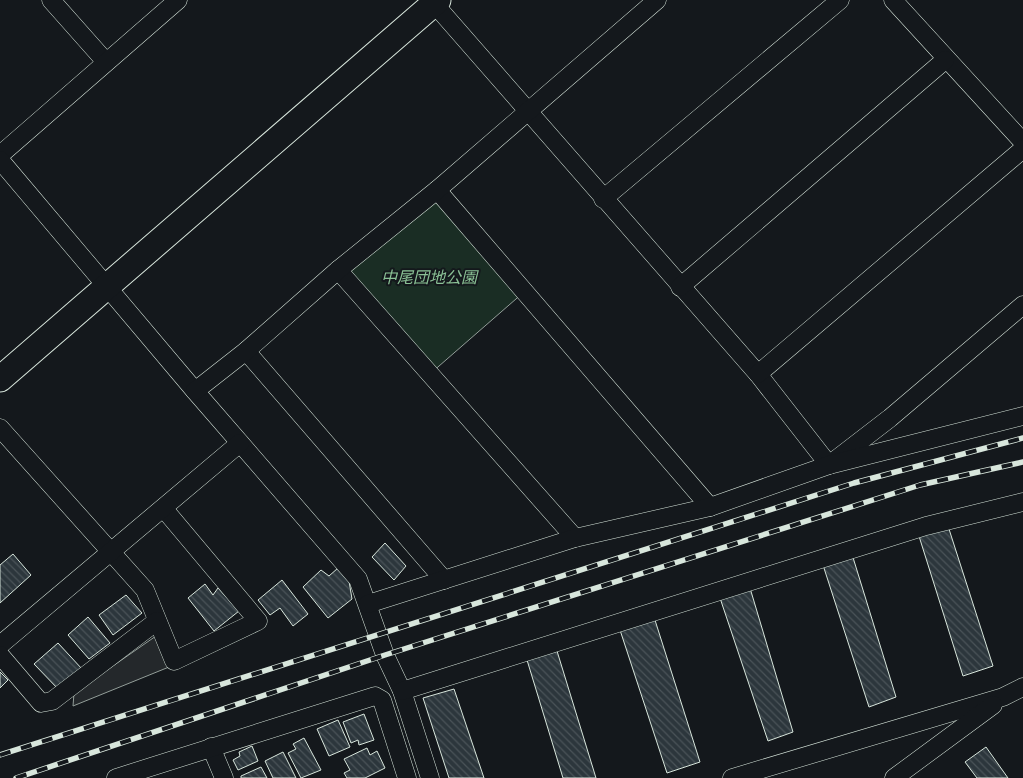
<svg xmlns="http://www.w3.org/2000/svg" width="1023" height="778" font-family="Bitter,'Noto Sans JP',serif">
<style>
.green{fill:#1a2d24;stroke:#939e99}
.parking{fill:#24282b;stroke:#939e99}
.building{fill:url(#building-back-hatch);stroke:#d8e6dc}
.lines{fill:none;stroke-linecap:round;stroke-linejoin:round}
.street-casing{stroke:#d8e6dc;stroke-width:19}
.secondary-casing{stroke:#d8e6dc;stroke-width:27}
.street{stroke:#14181c;stroke-width:18}
.secondary{stroke:#14181c;stroke-width:25}
.rail-casing{stroke:#d8e6dc;stroke-width:5.5}
.rail{stroke:#14181c;stroke-width:4;stroke-dasharray:11;stroke-linecap:butt}
.labels{text-anchor:middle;dominant-baseline:central;stroke-width:4;stroke-linejoin:round;paint-order:stroke}
.park-label{font-size:16px;font-style:italic;fill:#8ac095;stroke:#14181c}
</style>
<defs>
<pattern id="building-back-hatch" width="6" height="6" patternUnits="userSpaceOnUse" patternTransform="scale(1.25)"><rect width="6" height="6" fill="#2c363c"/><path d="M-1 5l2 2M0 0l6 6M5-1l2 2" fill="none" stroke="#4a5358"/></pattern>
</defs>
<rect width="100%" height="100%" fill="#14181c"/>
<!-- green -->
<path class="green" d="M437,190L524,292L431,373L338,270Z"/>
<!-- parking -->
<path class="parking" d="M156,636L169,667L73,706L74,693Z"/>
<!-- building -->
<g class="building">
<path d="M948,526L993,666L963,676L918,533Z"/>
<path d="M385,543L406,566L394,580L372,557Z"/>
<path d="M851,551L896,697L869,707L822,562Z"/>
<path d="M13,554L31,575L0,603V565Z"/>
<path d="M338,568L349,581L352,599L328,618L303,587L321,570L329,576Z"/>
<path d="M282,580L308,614L293,626L280,608L270,615L258,600Z"/>
<path d="M205,584L213,595L218,588L239,611L214,631L188,598Z"/>
<path d="M750,588L793,732L768,741L720,598Z"/>
<path d="M126,595L142,613L113,635L99,615Z"/>
<path d="M88,617L110,643L89,659L68,635Z"/>
<path d="M654,617L700,762L667,773L620,630Z"/>
<path d="M58,643L82,669L60,691L34,664Z"/>
<path d="M557,651L596,778H563L527,660Z"/>
<path d="M0,672L8,680L0,688Z"/>
<path d="M454,689L484,778H449L423,698Z"/>
<path d="M364,714L374,740L359,745L358,740L351,743L343,722Z"/>
<path d="M338,720L350,747L329,756L317,729Z"/>
<path d="M304,738L321,770L301,778L288,753L296,749L293,744Z"/>
<path d="M252,746L258,761L238,770L233,760L240,756L239,752Z"/>
<path d="M986,747L1008,778H977L965,762Z"/>
<path d="M367,748L370,755L377,751L385,768L365,778H347L344,773L350,770L344,759Z"/>
<path d="M283,752L296,778H273L265,761Z"/>
<path d="M261,767L267,778H241V776Z"/>
</g>
<g class="lines">
<!-- street casing -->
<g class="street-casing">
<g id="street">
<path d="M51,0L106,62"/>
<path d="M431,0L758,374L829,465L890,418L1023,305"/>
<path d="M893,0L1023,142"/>
<path d="M0,155L178,0"/>
<path d="M0,160L195,391L358,579L385,655L402,691L430,778"/>
<path d="M437,190L710,507"/>
<path d="M603,199L840,0"/>
<path d="M338,270L575,538"/>
<path d="M680,287L945,60"/>
<path d="M246,351L444,580"/>
<path d="M758,374L1023,149"/>
<path d="M195,391L246,351L338,270L437,190L657,0"/>
<path d="M0,428L145,590L174,661L258,621L164,509"/>
<path d="M368,604L575,538L710,507L829,465L1023,416"/>
<path d="M0,645L240,443"/>
<path d="M0,655L41,703L52,701L157,621"/>
<path d="M402,691L926,526L1023,502"/>
<path d="M211,747L224,778"/>
<path d="M116,778L375,696L382,700L407,778"/>
<path d="M732,778L1003,697L1023,687"/>
<path d="M894,778L993,705"/>
</g>
</g>
<!-- secondary casing -->
<g class="secondary-casing">
<path id="secondary" d="M0,379L438,0"/>
</g>
<!-- street -->
<use href="#street" class="street"/>
<!-- secondary -->
<use href="#secondary" class="secondary"/>
<!-- rail casing -->
<g class="rail-casing">
<g id="rail">
<path d="M0,755L854,483L1023,438"/>
<path d="M16,778L385,655L920,485L1023,462"/>
</g>
</g>
<!-- rail -->
<use href="#rail" class="rail"/>
</g>
<g class="labels">
<!-- park labels -->
<g class="park-label">
<text x="429" y="277">中尾団地公園</text>
</g>
</g>
</svg>
